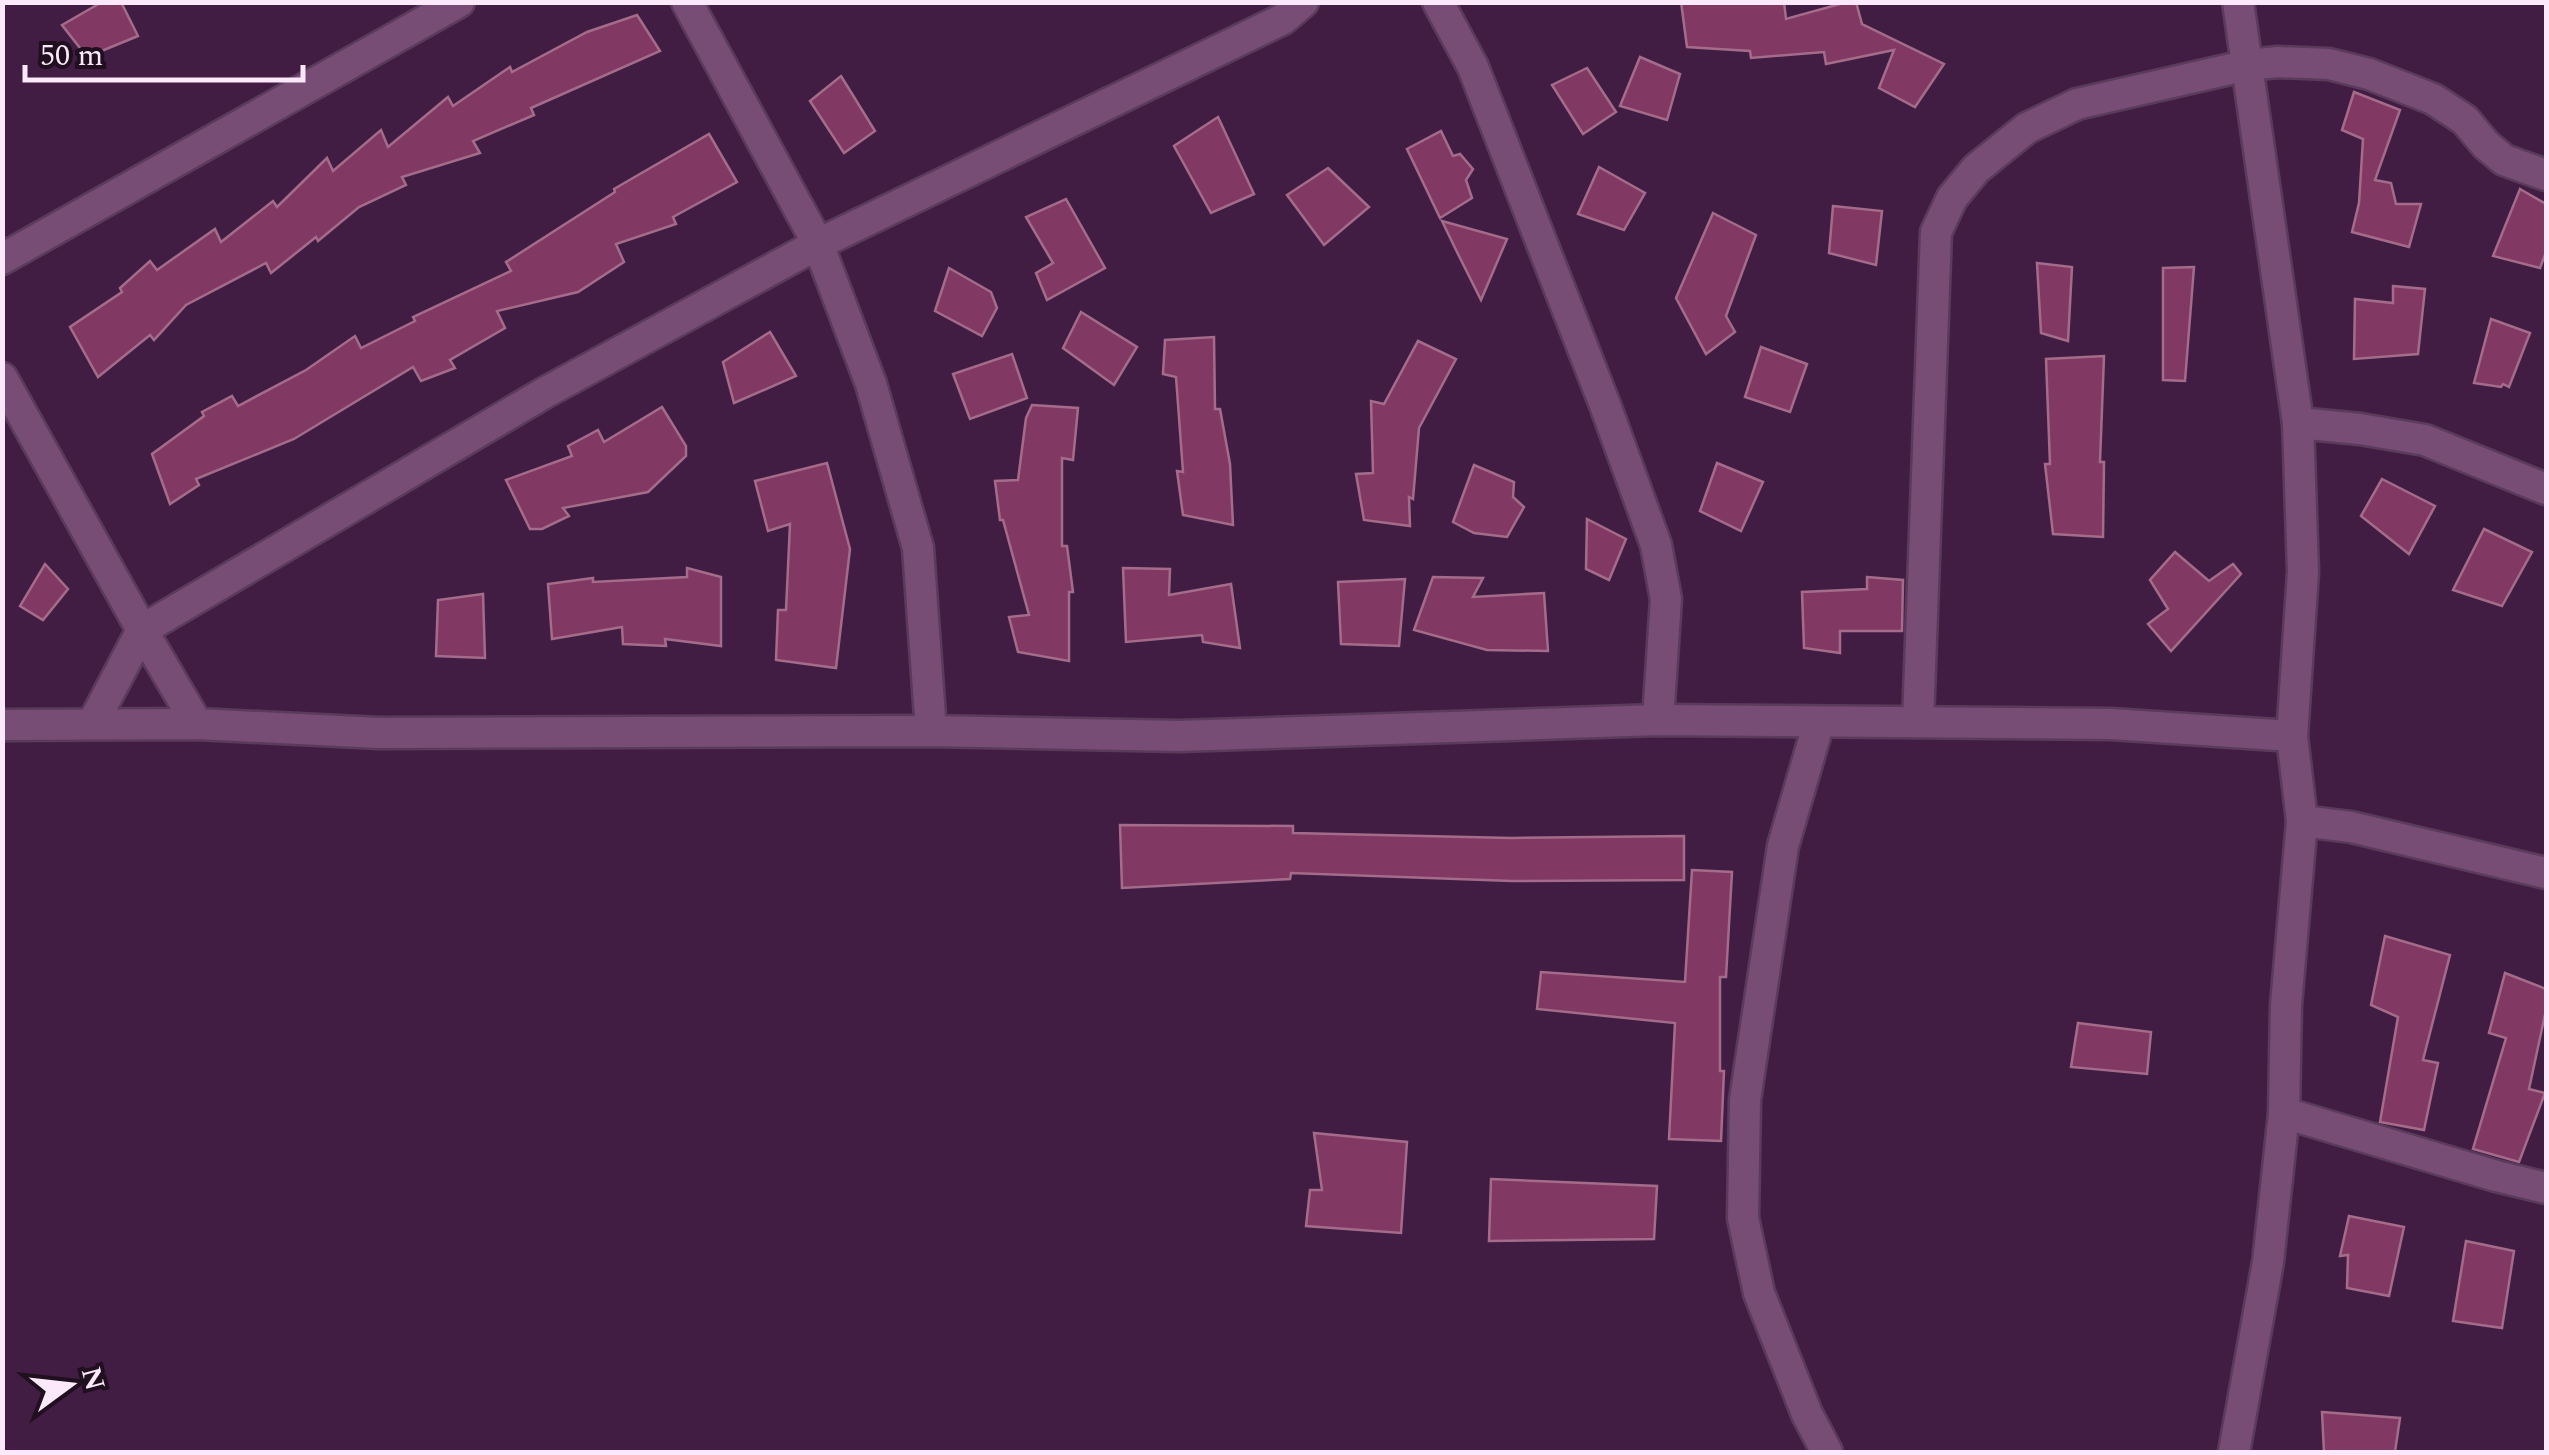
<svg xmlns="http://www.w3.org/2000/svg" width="2549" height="1455" viewBox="0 0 2549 1455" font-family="Spectral,serif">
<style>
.building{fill:#813862;stroke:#a46c8a;stroke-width:2.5}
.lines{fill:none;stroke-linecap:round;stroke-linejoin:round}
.minor-casing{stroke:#5a3b5b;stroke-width:35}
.minor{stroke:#774d76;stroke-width:30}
</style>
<rect width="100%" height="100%" fill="#421d43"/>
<g class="building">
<path d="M 102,2 L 121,2 L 138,36 L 87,57 L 62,25 Z"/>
<path d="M 1681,2 L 1784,2 L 1786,19 L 1847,2 L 1856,2 L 1862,24 L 1944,64 L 1915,107 L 1879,88 L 1894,50 L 1826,64 L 1824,52 L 1751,58 L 1750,51 L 1687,47 Z"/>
<path d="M 637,15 L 660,51 L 531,108 L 534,115 L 473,141 L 480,153 L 402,177 L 406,185 L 359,207 L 318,241 L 316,237 L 271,273 L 266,263 L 186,305 L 154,340 L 150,335 L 98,377 L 70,327 L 122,292 L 120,288 L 150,261 L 157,270 L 215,229 L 221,242 L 273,201 L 277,207 L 327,158 L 333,171 L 381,130 L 388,147 L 448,97 L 453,106 L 510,67 L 512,72 L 587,32 Z"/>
<path d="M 1640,57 L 1680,74 L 1667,120 L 1620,106 Z"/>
<path d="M 1587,68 L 1616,112 L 1583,134 L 1552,85 Z"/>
<path d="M 841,76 L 875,131 L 844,153 L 810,101 Z"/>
<path d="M 2354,92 L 2400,110 L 2375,180 L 2391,183 L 2396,204 L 2421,204 L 2409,247 L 2352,232 L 2359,203 L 2363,139 L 2342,130 Z"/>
<path d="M 1218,117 L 1254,194 L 1211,213 L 1174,146 Z"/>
<path d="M 1441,131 L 1453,156 L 1460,154 L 1473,169 L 1466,180 L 1472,198 L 1440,218 L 1407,149 Z"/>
<path d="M 709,134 L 737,182 L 673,217 L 676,224 L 616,244 L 624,262 L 578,292 L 497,311 L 505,328 L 450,360 L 455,368 L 421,381 L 413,367 L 294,439 L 196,479 L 199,485 L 170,504 L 152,454 L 204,416 L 202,412 L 232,396 L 238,406 L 306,370 L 355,336 L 361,348 L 415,321 L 413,317 L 511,271 L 506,262 L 615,192 L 614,189 Z"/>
<path d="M 1599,167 L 1645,193 L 1624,230 L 1578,214 Z"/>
<path d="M 1328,168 L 1369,207 L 1324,245 L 1287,195 Z"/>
<path d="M 2520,189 L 2546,204 L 2546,252 L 2540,268 L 2493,256 Z"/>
<path d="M 1066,199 L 1105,268 L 1047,300 L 1036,273 L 1053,263 L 1026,217 Z"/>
<path d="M 1833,206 L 1882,211 L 1876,265 L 1829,253 Z"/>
<path d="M 1713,213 L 1756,235 L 1726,316 L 1735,332 L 1706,354 L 1676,298 Z"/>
<path d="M 1442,221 L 1507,239 L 1481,300 L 1456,250 Z"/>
<path d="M 2037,263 L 2072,267 L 2068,341 L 2041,333 Z"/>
<path d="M 2194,267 L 2185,381 L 2163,380 L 2163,268 Z"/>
<path d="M 949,268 L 991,292 L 997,308 L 982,336 L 935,311 Z"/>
<path d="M 2393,286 L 2425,289 L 2418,354 L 2354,359 L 2355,299 L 2393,303 Z"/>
<path d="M 1081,312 L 1137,347 L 1114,385 L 1063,348 Z"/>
<path d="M 2491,319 L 2530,333 L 2509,387 L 2503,384 L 2501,387 L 2474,383 Z"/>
<path d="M 770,332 L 796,376 L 734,403 L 723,362 Z"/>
<path d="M 1214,337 L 1215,409 L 1220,409 L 1230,464 L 1233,525 L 1183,515 L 1177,471 L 1183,472 L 1176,377 L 1163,374 L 1165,340 Z"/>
<path d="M 1418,341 L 1456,359 L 1419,428 L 1413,499 L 1409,497 L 1410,526 L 1364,520 L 1356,474 L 1373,473 L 1371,401 L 1384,404 Z"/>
<path d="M 1761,347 L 1807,364 L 1790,412 L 1745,397 Z"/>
<path d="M 1012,354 L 1027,398 L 970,419 L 953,374 Z"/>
<path d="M 2104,356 L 2100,462 L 2104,462 L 2103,537 L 2053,534 L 2045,464 L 2050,464 L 2046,359 Z"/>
<path d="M 1032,405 L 1078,408 L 1073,460 L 1062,458 L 1062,546 L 1067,546 L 1073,592 L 1069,592 L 1069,661 L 1018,652 L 1009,617 L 1029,615 L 1003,520 L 1000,520 L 995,481 L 1018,480 L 1026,418 Z"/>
<path d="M 662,407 L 686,446 L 686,456 L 648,492 L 563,508 L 569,516 L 542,529 L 530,529 L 506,480 L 572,456 L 568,446 L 598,430 L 604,442 Z"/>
<path d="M 827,463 L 850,549 L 836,668 L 776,660 L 778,610 L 786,610 L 790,524 L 768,531 L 755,481 Z"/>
<path d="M 1717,463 L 1763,482 L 1741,531 L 1700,511 Z"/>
<path d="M 1474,465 L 1514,482 L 1513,497 L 1524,507 L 1507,537 L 1474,533 L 1453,522 Z"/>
<path d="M 2382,479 L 2435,506 L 2409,554 L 2361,516 Z"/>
<path d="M 1587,519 L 1626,539 L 1609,580 L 1586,569 Z"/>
<path d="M 2484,529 L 2532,552 L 2502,606 L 2453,590 Z"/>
<path d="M 2175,552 L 2209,581 L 2233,564 L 2241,574 L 2171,651 L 2148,624 L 2168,609 L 2150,580 Z"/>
<path d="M 45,564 L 68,589 L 43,620 L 20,606 Z"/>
<path d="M 687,568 L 721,577 L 721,646 L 665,639 L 666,646 L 623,644 L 622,627 L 552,639 L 548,584 L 593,578 L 593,582 L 687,577 Z"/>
<path d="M 1123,568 L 1170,569 L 1169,595 L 1231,584 L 1240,648 L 1203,642 L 1202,635 L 1126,642 Z"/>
<path d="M 1433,577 L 1483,578 L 1473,597 L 1544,593 L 1548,651 L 1487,650 L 1414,630 Z"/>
<path d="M 1867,577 L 1903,580 L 1902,631 L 1840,631 L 1840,653 L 1804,648 L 1802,592 L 1867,589 Z"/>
<path d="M 1405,579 L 1399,646 L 1341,644 L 1338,582 Z"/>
<path d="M 483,594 L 485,658 L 436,656 L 438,600 Z"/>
<path d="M 1120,825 L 1293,826 L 1293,833 L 1511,838 L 1684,836 L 1684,880 L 1512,881 L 1291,873 L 1290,879 L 1122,888 Z"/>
<path d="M 1692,870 L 1732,872 L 1726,977 L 1720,977 L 1720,1071 L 1724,1071 L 1721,1141 L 1669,1139 L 1675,1023 L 1537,1009 L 1541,972 L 1685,982 Z"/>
<path d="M 2385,936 L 2450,955 L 2423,1060 L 2438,1063 L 2424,1130 L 2380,1122 L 2398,1017 L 2371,1005 Z"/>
<path d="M 2505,973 L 2546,989 L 2546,1010 L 2529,1089 L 2545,1093 L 2519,1162 L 2473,1149 L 2506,1038 L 2489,1033 Z"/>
<path d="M 2078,1023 L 2151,1032 L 2147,1074 L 2071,1067 Z"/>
<path d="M 1314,1133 L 1407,1142 L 1401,1233 L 1306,1226 L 1310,1190 L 1322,1190 Z"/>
<path d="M 1491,1179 L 1657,1186 L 1654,1239 L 1489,1241 Z"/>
<path d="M 2349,1216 L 2404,1227 L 2389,1296 L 2347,1288 L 2348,1255 L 2340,1256 Z"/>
<path d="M 2466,1241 L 2514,1251 L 2502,1328 L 2453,1321 Z"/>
<path d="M 2322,1412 L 2400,1418 L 2395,1452 L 2324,1452 Z"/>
</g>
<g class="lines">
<g class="minor-casing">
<g id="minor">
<path d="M 687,2 L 818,244 L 871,384 L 918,548 L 931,731"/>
<path d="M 1438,2 L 1473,67 L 1605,405 L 1656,545 L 1666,599 L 1658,720"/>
<path d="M 2,259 L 459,2"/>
<path d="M 2,378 L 142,630 L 197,724"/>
<path d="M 2298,423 L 2360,429 L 2425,440 L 2546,489"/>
<path d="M 1819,722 L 1783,846 L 1745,1100 L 1743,1218 L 1759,1293 L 1807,1414 L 1827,1452"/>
<path d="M 1918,722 L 1936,232 L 1952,198 L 1976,169 L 2027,128 L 2077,104 L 2248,65 L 2278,62 L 2329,64 L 2369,74 L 2433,99 L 2465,120 L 2486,145 L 2504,160 L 2546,175"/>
<path d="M 93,723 L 142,630 L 546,392 L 818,244 L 1283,19 L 1303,2"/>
<path d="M 2,725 L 197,724 L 379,733 L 931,731 L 1179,736 L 1658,720 L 2111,724 L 2292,736"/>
<path d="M 2302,821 L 2351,827 L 2546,873"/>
<path d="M 2284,1113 L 2496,1176 L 2546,1188"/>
<path d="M 2234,1452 L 2268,1262 L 2284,1113 L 2286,1005 L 2302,821 L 2292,736 L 2303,572 L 2298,423 L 2238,2"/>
</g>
</g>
<use href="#minor" class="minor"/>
</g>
<rect width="2549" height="1455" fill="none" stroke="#fce8fb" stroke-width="10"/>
<g transform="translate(70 1385) rotate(75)" stroke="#1f0f1f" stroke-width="8" paint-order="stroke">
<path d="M0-8L18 38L0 25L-18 38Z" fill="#fce8fb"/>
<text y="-15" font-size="28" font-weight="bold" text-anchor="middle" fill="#fce8fb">N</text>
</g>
<path d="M25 65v15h278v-15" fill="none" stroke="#fce8fb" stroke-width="5"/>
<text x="40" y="65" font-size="30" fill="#fce8fb" stroke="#1f0f1f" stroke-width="8" paint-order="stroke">50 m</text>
</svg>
